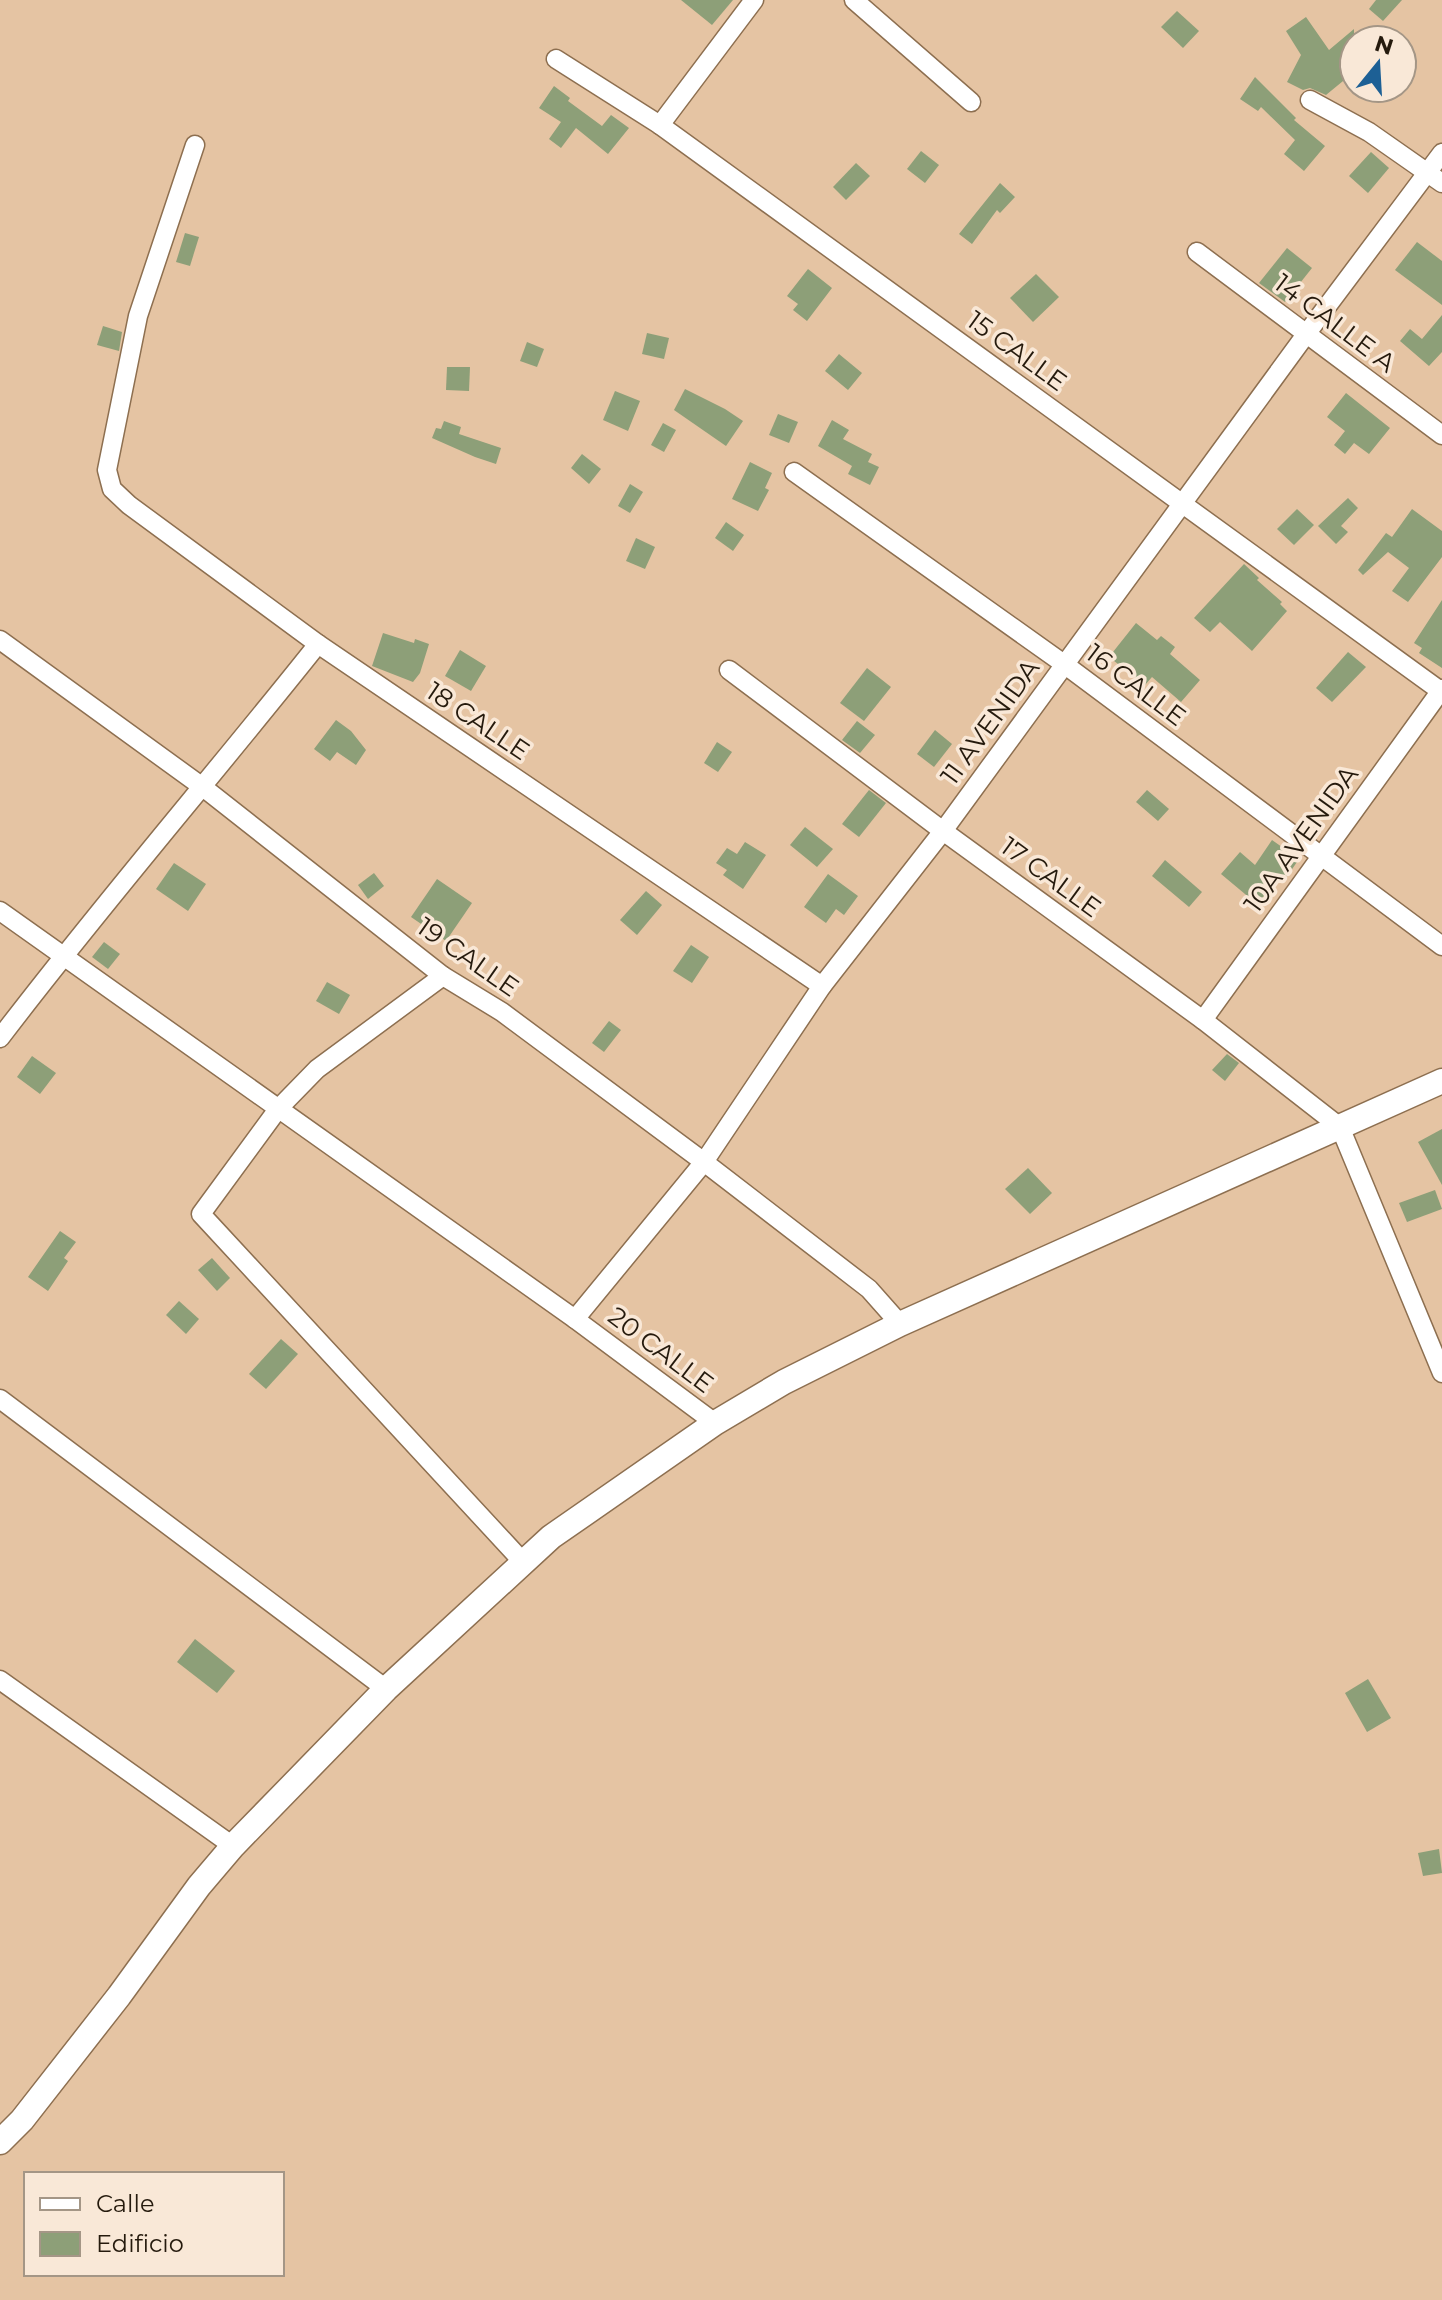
<svg xmlns="http://www.w3.org/2000/svg" width="1442" height="2300" viewBox="0 0 1442 2300" font-family="Montserrat,sans-serif">
<style>
.building{fill:#8d9f78}
.lines{fill:none;stroke-linecap:round;stroke-linejoin:round}
.minor-casing{stroke:#8d6f50;stroke-width:21}
.major-casing{stroke:#8d6f50;stroke-width:27}
.minor{stroke:#fff;stroke-width:18}
.major{stroke:#fff;stroke-width:24}
.labels{text-anchor:middle;stroke-width:7;stroke-linejoin:round;paint-order:stroke}
.street-label{font-size:26px;fill:#251a0d;stroke:#f9e8d7}
</style>
<rect width="100%" height="100%" fill="#e5c4a3"/>
<g class="building">
<path d="M 681,0 L 733,0 L 712,25 Z"/>
<path d="M 1376,0 L 1402,0 L 1383,21 L 1369,9 Z"/>
<path d="M 1177,11 L 1199,31 L 1183,48 L 1161,27 Z"/>
<path d="M 1306,17 L 1329,50 L 1354,29 L 1354,72 L 1326,95 L 1310,88 L 1303,90 L 1287,82 L 1301,55 L 1286,31 Z"/>
<path d="M 1255,77 L 1296,118 L 1294,120 L 1325,146 L 1304,171 L 1284,154 L 1295,140 L 1261,107 L 1258,111 L 1240,99 Z"/>
<path d="M 554,86 L 570,98 L 568,101 L 602,126 L 611,115 L 629,128 L 608,154 L 576,128 L 561,148 L 549,139 L 561,122 L 539,108 Z"/>
<path d="M 921,151 L 939,165 L 925,183 L 907,169 Z"/>
<path d="M 1371,152 L 1389,168 L 1368,193 L 1349,176 Z"/>
<path d="M 856,163 L 870,176 L 846,200 L 833,187 Z"/>
<path d="M 1000,183 L 1015,197 L 1000,213 L 997,210 L 972,244 L 959,234 Z"/>
<path d="M 185,233 L 199,237 L 190,266 L 176,262 Z"/>
<path d="M 1417,242 L 1442,261 L 1442,305 L 1395,270 Z"/>
<path d="M 1287,248 L 1312,268 L 1285,302 L 1259,283 Z"/>
<path d="M 808,269 L 832,288 L 807,321 L 793,310 L 798,304 L 787,296 Z"/>
<path d="M 1036,274 L 1059,297 L 1033,322 L 1010,298 Z"/>
<path d="M 1442,315 L 1442,352 L 1429,366 L 1400,341 L 1410,329 L 1422,339 Z"/>
<path d="M 103,326 L 122,332 L 119,351 L 97,345 Z"/>
<path d="M 647,333 L 669,338 L 664,359 L 642,354 Z"/>
<path d="M 527,342 L 544,349 L 537,367 L 520,361 Z"/>
<path d="M 839,354 L 862,373 L 848,390 L 825,371 Z"/>
<path d="M 447,367 L 470,367 L 469,391 L 446,390 Z"/>
<path d="M 685,389 L 725,409 L 743,421 L 726,446 L 674,410 Z"/>
<path d="M 615,391 L 640,401 L 628,431 L 603,420 Z"/>
<path d="M 1346,393 L 1390,428 L 1369,454 L 1354,443 L 1345,454 L 1334,445 L 1345,431 L 1327,417 Z"/>
<path d="M 778,414 L 798,422 L 789,443 L 769,435 Z"/>
<path d="M 832,420 L 849,430 L 843,439 L 872,454 L 868,462 L 879,467 L 870,485 L 848,474 L 852,466 L 818,446 Z"/>
<path d="M 444,421 L 461,427 L 459,434 L 501,448 L 496,464 L 475,457 L 432,438 L 436,428 L 441,429 Z"/>
<path d="M 663,423 L 676,430 L 664,452 L 651,445 Z"/>
<path d="M 582,454 L 601,469 L 589,484 L 571,468 Z"/>
<path d="M 750,462 L 772,473 L 765,488 L 769,490 L 758,511 L 732,499 Z"/>
<path d="M 630,484 L 643,492 L 630,513 L 618,506 Z"/>
<path d="M 1348,498 L 1358,508 L 1341,526 L 1348,532 L 1336,544 L 1318,526 Z"/>
<path d="M 1297,509 L 1314,525 L 1294,545 L 1277,529 Z"/>
<path d="M 1412,509 L 1442,531 L 1442,557 L 1408,602 L 1392,591 L 1409,568 L 1388,552 L 1363,575 L 1358,570 L 1386,533 L 1392,537 Z"/>
<path d="M 726,522 L 744,535 L 733,551 L 715,538 Z"/>
<path d="M 636,538 L 655,547 L 645,569 L 626,561 Z"/>
<path d="M 1244,564 L 1259,578 L 1257,580 L 1282,602 L 1280,604 L 1287,611 L 1252,651 L 1220,622 L 1210,632 L 1194,618 Z"/>
<path d="M 1442,600 L 1442,668 L 1419,653 L 1422,648 L 1414,643 Z"/>
<path d="M 1136,623 L 1157,640 L 1161,636 L 1175,647 L 1170,654 L 1200,680 L 1181,702 L 1152,677 L 1145,685 L 1109,657 Z"/>
<path d="M 383,633 L 414,643 L 415,639 L 429,644 L 420,673 L 413,682 L 372,666 Z"/>
<path d="M 460,650 L 486,666 L 471,691 L 445,676 Z"/>
<path d="M 1348,652 L 1366,667 L 1332,702 L 1316,688 Z"/>
<path d="M 867,668 L 891,687 L 864,721 L 840,703 Z"/>
<path d="M 336,720 L 351,731 L 366,750 L 356,765 L 337,752 L 330,761 L 314,749 Z"/>
<path d="M 857,721 L 875,735 L 860,753 L 842,740 Z"/>
<path d="M 935,730 L 952,744 L 934,767 L 917,754 Z"/>
<path d="M 717,742 L 732,752 L 718,772 L 704,763 Z"/>
<path d="M 869,790 L 886,803 L 859,837 L 842,824 Z"/>
<path d="M 1147,790 L 1169,809 L 1158,821 L 1136,802 Z"/>
<path d="M 805,827 L 833,849 L 817,867 L 790,845 Z"/>
<path d="M 1272,840 L 1299,859 L 1286,878 L 1282,875 L 1257,904 L 1221,874 L 1240,852 L 1255,865 Z"/>
<path d="M 745,842 L 766,855 L 743,889 L 723,875 L 727,870 L 716,863 L 727,848 L 737,854 Z"/>
<path d="M 1165,860 L 1202,892 L 1189,907 L 1152,876 Z"/>
<path d="M 174,863 L 206,884 L 188,911 L 156,889 Z"/>
<path d="M 374,873 L 384,886 L 368,899 L 358,885 Z"/>
<path d="M 828,874 L 858,896 L 844,915 L 836,909 L 826,923 L 804,907 Z"/>
<path d="M 437,879 L 472,903 L 446,941 L 411,917 Z"/>
<path d="M 646,891 L 662,905 L 637,935 L 620,920 Z"/>
<path d="M 104,942 L 120,954 L 108,969 L 92,957 Z"/>
<path d="M 691,945 L 709,957 L 692,983 L 673,971 Z"/>
<path d="M 327,982 L 350,995 L 339,1014 L 316,1001 Z"/>
<path d="M 609,1021 L 621,1030 L 604,1052 L 592,1043 Z"/>
<path d="M 1227,1054 L 1239,1063 L 1225,1081 L 1212,1070 Z"/>
<path d="M 32,1056 L 56,1073 L 40,1094 L 17,1077 Z"/>
<path d="M 1442,1129 L 1442,1185 L 1418,1142 Z"/>
<path d="M 1028,1168 L 1052,1193 L 1030,1214 L 1005,1189 Z"/>
<path d="M 1435,1190 L 1442,1209 L 1407,1222 L 1399,1203 Z"/>
<path d="M 60,1231 L 76,1242 L 64,1258 L 68,1261 L 48,1291 L 28,1277 Z"/>
<path d="M 212,1258 L 230,1278 L 217,1291 L 198,1270 Z"/>
<path d="M 179,1301 L 199,1319 L 186,1334 L 166,1315 Z"/>
<path d="M 281,1339 L 298,1354 L 266,1389 L 249,1374 Z"/>
<path d="M 195,1639 L 235,1671 L 217,1693 L 177,1662 Z"/>
<path d="M 1368,1679 L 1391,1718 L 1367,1732 L 1345,1693 Z"/>
<path d="M 1439,1849 L 1442,1873 L 1423,1876 L 1418,1853 Z"/>
</g>
<g class="lines">
<g class="minor-casing">
<g id="minor">
<path d="M 854,0 L 971,102"/>
<path d="M 556,59 L 660,125 L 1442,692"/>
<path d="M 1310,100 L 1369,132 L 1442,183"/>
<path d="M 660,125 L 754,0"/>
<path d="M 195,145 L 138,316 L 107,470 L 112,489 L 129,505 L 318,644 L 822,986"/>
<path d="M 1197,252 L 1442,435"/>
<path d="M 794,472 L 1064,664 L 1442,946"/>
<path d="M 0,640 L 204,788 L 443,976 L 502,1012 L 704,1162 L 869,1289 L 900,1324"/>
<path d="M 729,670 L 943,831 L 1203,1020 L 1340,1127 L 1442,1373"/>
<path d="M 0,911 L 575,1319 L 715,1423"/>
<path d="M 443,976 L 317,1069 L 278,1109 L 201,1214 L 523,1562"/>
<path d="M 1203,1020 L 1442,689"/>
<path d="M 0,1038 C 102,904 213,776 318,644"/>
<path d="M 575,1319 L 704,1162 L 822,986 L 943,831 L 1307,333 L 1442,153"/>
<path d="M 0,1399 L 386,1689"/>
<path d="M 0,1680 L 233,1846"/>
</g>
</g>
<g class="major-casing">
<path id="major" d="M 0,2142 L 22,2120 L 119,1996 L 199,1886 L 233,1846 L 386,1689 L 551,1537 L 715,1423 L 784,1382 L 900,1324 L 1442,1081"/>
</g>
<use href="#minor" class="minor"/>
<use href="#major" class="major"/>
</g>
<g class="labels">
<g class="street-label">
<text transform="translate(1335 323) rotate(37)" y="9">14 CALLE A</text>
<text transform="translate(1017 351) rotate(36)" y="9">15 CALLE</text>
<text transform="translate(1136 685) rotate(37)" y="9">16 CALLE</text>
<text transform="translate(478 721) rotate(34)" y="9">18 CALLE</text>
<text transform="translate(990 722) rotate(-54)" y="9">11 AVENIDA</text>
<text transform="translate(1301 839) rotate(-54)" y="9">10A AVENIDA</text>
<text transform="translate(1051 877) rotate(36)" y="9">17 CALLE</text>
<text transform="translate(468 957) rotate(35)" y="9">19 CALLE</text>
<text transform="translate(661 1350) rotate(37)" y="9">20 CALLE</text>
</g>
</g>
<rect x="24" y="2172" width="260" height="104" fill="#f9e8d7" stroke="#a49686" stroke-width="2"/>
<rect x="40" y="2198" width="40" height="12" fill="#ffffff" stroke="#a49686" stroke-width="2"/>
<text x="96" y="2212" font-size="24" fill="#251a0d">Calle</text>
<rect x="40" y="2232" width="40" height="24" fill="#8d9f78" stroke="#a49686" stroke-width="2"/>
<text x="96" y="2252" font-size="24" fill="#251a0d">Edificio</text>
<g transform="translate(1378 64) rotate(18)"><circle r="38" fill="#f9e8d7" stroke="#a49686" stroke-width="2"/>
<path d="M0-6L14 30L0 20L-14 30Z" fill="#1d6095"/>
<text y="-12" font-size="22" font-weight="bold" text-anchor="middle" fill="#251a0d">N</text>
</g>
</svg>
